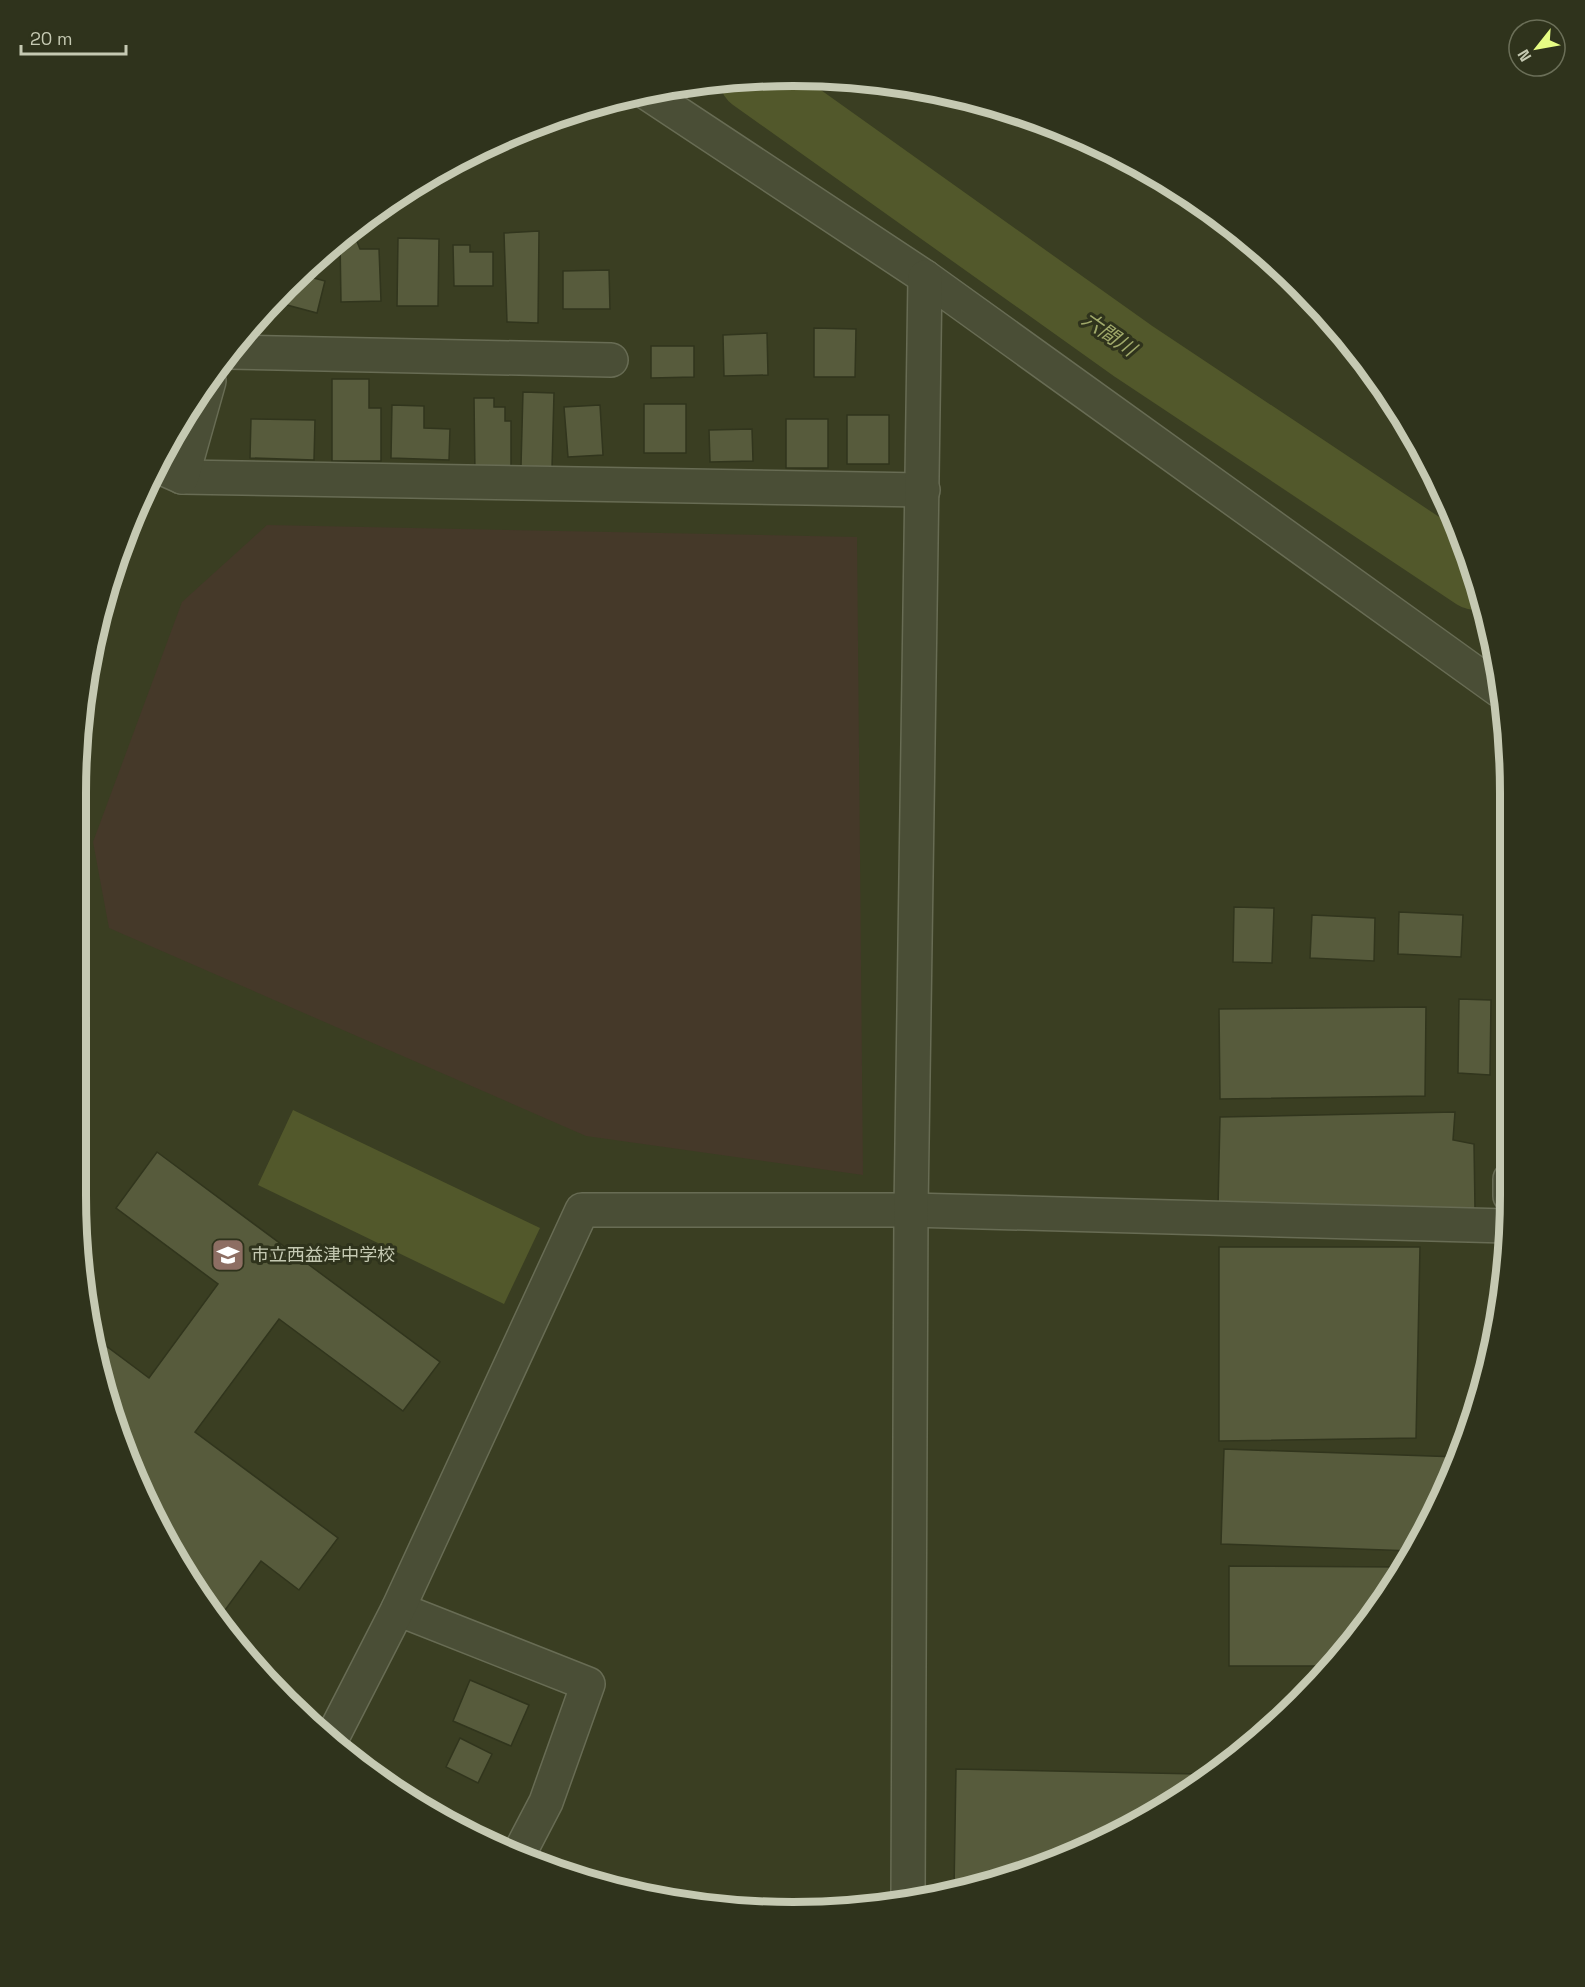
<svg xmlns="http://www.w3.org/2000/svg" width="1585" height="1987" viewBox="0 0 1585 1987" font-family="'Space Grotesk','Noto Sans JP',sans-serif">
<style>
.green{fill:#453929}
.water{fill:#52582b}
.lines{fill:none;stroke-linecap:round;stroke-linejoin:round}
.river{stroke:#52582b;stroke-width:63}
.building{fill:#575b3c;stroke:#31351d;stroke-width:1.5}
.minor-casing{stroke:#686c54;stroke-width:36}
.tertiary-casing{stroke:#686c54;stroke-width:36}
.minor{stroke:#4a4e36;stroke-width:33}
.tertiary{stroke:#4a4e36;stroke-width:33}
.labels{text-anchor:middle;stroke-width:6;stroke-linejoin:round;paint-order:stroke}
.poi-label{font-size:18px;fill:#c5c9b2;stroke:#2f331c;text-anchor:start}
.water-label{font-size:20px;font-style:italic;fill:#a0a96a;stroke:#2f331c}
.rim{fill:none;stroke:#c5c9b2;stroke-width:8}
</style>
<rect width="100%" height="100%" fill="#3a3e22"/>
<path class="green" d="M 267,525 L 857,537 L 863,1175 L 586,1136 L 109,928 L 93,842 L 182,602 Z"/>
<path class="water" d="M 293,1110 L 540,1228 L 504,1304 L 258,1185 Z"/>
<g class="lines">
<path class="river" d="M 751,79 L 1133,351 L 1474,578"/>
</g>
<g class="building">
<path d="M 539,231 L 538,323 L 507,322 L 504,233 Z"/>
<path d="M 398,238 L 439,239 L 438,306 L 397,306 Z"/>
<path d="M 340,239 L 356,239 L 360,249 L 379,249 L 381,301 L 341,302 Z"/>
<path d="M 453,245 L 470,245 L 470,252 L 493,252 L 493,286 L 454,286 Z"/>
<path d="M 609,270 L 610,309 L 563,309 L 563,271 Z"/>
<path d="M 299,274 L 325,281 L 317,313 L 272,301 Z"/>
<path d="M 814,328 L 856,329 L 855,377 L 814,377 Z"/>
<path d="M 767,333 L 768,375 L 724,376 L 723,335 Z"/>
<path d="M 651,346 L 694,346 L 694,377 L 651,378 Z"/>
<path d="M 332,379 L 369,379 L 369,408 L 381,408 L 381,461 L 332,461 Z"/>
<path d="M 523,392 L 554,393 L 552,468 L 521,466 Z"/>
<path d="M 474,398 L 494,398 L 494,407 L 505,407 L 505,421 L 511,421 L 511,475 L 475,475 Z"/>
<rect x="644" y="404" width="42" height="49"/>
<path d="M 392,405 L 424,406 L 424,428 L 450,429 L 449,460 L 391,458 Z"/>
<path d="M 600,405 L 603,455 L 568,457 L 564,407 Z"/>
<rect x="847" y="415" width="42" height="49"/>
<path d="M 251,419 L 315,420 L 314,460 L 250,458 Z"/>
<rect x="786" y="419" width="42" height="49"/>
<path d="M 752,429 L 753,461 L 710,462 L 709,430 Z"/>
<path d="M 1234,907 L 1274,908 L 1272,963 L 1233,962 Z"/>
<path d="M 1399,912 L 1463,915 L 1461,957 L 1398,954 Z"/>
<path d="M 1312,915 L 1375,918 L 1374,961 L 1310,958 Z"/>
<path d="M 1459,999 L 1491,1000 L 1490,1075 L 1458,1073 Z"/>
<path d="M 1426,1007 L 1425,1096 L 1220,1099 L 1219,1009 Z"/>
<path d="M 1455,1112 L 1453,1140 L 1474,1144 L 1475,1209 L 1218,1208 L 1220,1117 Z"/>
<path d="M 157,1152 L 440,1362 L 403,1411 L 279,1319 L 195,1432 L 338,1538 L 299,1590 L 261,1561 L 220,1617 L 197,1587 L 201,1580 L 179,1563 L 171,1553 L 99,1380 L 94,1337 L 149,1378 L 218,1284 L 116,1208 Z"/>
<path d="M 1219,1247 L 1420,1247 L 1416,1438 L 1219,1441 Z"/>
<path d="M 1224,1449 L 1459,1457 L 1412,1551 L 1221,1544 Z"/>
<path d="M 1229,1566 L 1403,1567 L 1389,1593 L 1325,1666 L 1229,1666 Z"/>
<path d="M 470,1680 L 529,1705 L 511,1746 L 453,1721 Z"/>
<path d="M 460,1738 L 492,1754 L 478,1783 L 446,1767 Z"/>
<path d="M 956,1769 L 1199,1774 L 1199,1782 L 1151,1816 L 978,1888 L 954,1891 Z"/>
<path d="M 468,1820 L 500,1836 L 497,1842 L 464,1828 Z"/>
</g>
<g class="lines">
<g class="minor-casing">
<g id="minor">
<path d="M 647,93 L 925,277 L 1499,690"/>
<path d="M 230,352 L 611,360"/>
<path d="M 157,466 L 182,477 L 923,490"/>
<path d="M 182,477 L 209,381"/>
<path d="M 398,1609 L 588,1684 L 546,1802 L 520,1852"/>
<path d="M 332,1738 L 398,1609 L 582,1210 L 911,1210 L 1507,1226"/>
<path d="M 908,1897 L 911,1210 L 925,277"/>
</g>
</g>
<g class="tertiary-casing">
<path id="tertiary" d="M 1510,1196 L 1510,1179"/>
</g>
<use href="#minor" class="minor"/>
<use href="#tertiary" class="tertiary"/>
</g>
<defs>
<g id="school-square" transform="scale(1.725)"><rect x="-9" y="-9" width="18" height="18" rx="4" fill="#8d6e63" stroke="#2f331c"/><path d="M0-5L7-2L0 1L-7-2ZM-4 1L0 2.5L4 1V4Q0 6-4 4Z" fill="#fff"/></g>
</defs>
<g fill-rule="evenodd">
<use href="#school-square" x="228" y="1255"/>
</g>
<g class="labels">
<g class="poi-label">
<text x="251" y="1261">市立西益津中学校</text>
</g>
<g class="water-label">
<text transform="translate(1109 334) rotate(35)" y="7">六間川</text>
</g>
</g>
<path d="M0 0H1585V1987H0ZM793 86H793A707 707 0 0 1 1500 793V1195A707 707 0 0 1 793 1902H793A707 707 0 0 1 86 1195V793A707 707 0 0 1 793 86Z" fill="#2f331c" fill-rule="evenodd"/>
<path class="rim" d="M793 86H793A707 707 0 0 1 1500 793V1195A707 707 0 0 1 793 1902H793A707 707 0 0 1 86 1195V793A707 707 0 0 1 793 86Z"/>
<g transform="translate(1537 48) rotate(239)"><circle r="28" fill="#2f331c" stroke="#6b6f58" stroke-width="1.5"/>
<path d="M0-4.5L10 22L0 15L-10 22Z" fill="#e6fc84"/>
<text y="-9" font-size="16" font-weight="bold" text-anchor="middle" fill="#c5c9b2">N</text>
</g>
<path d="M21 45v9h105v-9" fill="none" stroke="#c5c9b2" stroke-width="3"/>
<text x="30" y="45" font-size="18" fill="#c5c9b2" stroke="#2f331c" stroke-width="4.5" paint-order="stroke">20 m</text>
</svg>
